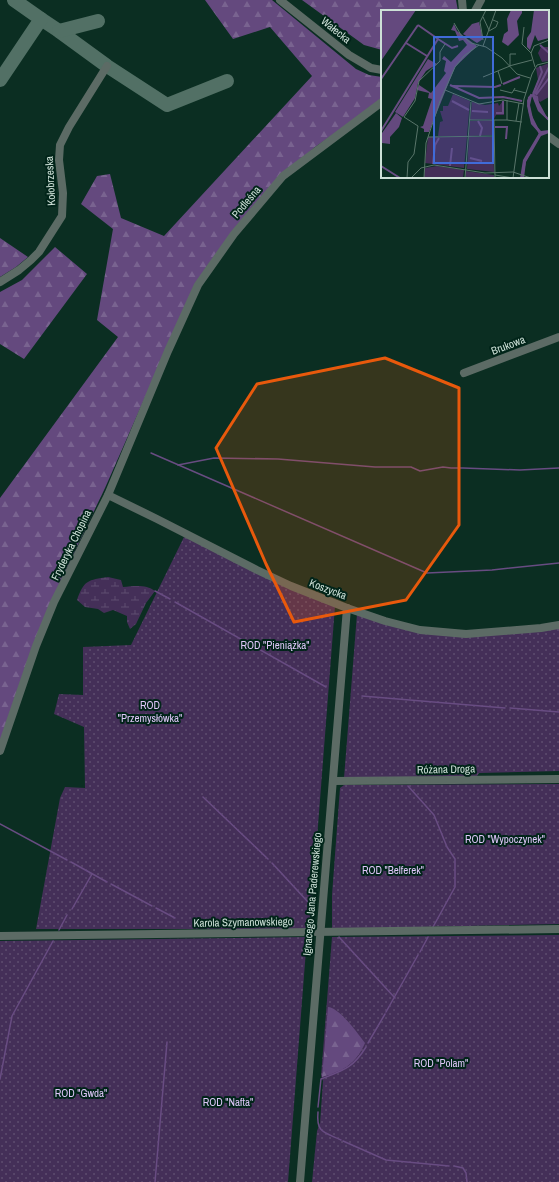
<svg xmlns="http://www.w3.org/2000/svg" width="559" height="1182" viewBox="0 0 559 1182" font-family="'Archivo Narrow',sans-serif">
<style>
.grass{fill:url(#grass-dots)}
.forest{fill:url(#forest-firs)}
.wetland{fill:url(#wetland-marsh)}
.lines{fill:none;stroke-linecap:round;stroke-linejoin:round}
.stream{stroke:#684c82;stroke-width:1.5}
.taxiway{stroke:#527065;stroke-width:14}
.minor{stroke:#5c6b65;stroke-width:8}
.marked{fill:#e8590c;fill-opacity:0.2;stroke:#e8590c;stroke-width:3;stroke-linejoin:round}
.labels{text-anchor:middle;stroke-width:4;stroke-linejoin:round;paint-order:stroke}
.street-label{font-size:11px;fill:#cde0d7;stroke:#012419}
.park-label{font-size:11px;fill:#dfc7f9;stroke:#012419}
.inset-river{fill:none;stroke:#684c82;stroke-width:2}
.inset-road{fill:none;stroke:#59756a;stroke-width:1}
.view{fill:#406bd8;fill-opacity:0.15;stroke:#406bd8;stroke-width:2}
.inset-edge{fill:none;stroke:#cde0d7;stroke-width:2}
</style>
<defs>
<pattern id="grass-dots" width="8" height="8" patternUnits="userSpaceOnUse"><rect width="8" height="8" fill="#442f58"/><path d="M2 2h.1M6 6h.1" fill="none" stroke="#5e4d6f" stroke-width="1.8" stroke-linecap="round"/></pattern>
<pattern id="forest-firs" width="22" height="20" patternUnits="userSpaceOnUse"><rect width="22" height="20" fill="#64497e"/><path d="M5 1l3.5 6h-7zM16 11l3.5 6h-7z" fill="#796390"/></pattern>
<pattern id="wetland-marsh" width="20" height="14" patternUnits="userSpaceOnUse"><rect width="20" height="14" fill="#442f58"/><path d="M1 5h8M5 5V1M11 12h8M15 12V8" fill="none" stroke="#5e4d6f"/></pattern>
</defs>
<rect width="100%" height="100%" fill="#0b2e22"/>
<g class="grass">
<path d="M 184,537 L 335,606 L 310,929 L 36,929 L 60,798 L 65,787 L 85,788 L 84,727 L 54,714 L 59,694 L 83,695 L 83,647 L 131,645 Z"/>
<path d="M 357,614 L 417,632 L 559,629 L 559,771 L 479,773 L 477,776 L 344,778 Z"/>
<path d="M 559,784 L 559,924 L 332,929 L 332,895 L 340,788 L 344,785 Z"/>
<path d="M 559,935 L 559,1182 L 312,1182 L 317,1131 L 320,1123 L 323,1081 L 321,1076 L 332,937 Z"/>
<path d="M 307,937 L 288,1182 L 0,1182 L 0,941 Z"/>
</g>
<g class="forest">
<path d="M 205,0 L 272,0 L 356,69 L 369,75 L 382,77 L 382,101 L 315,147 L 276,181 L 196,282 L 105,488 L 54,595 L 0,741 L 0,498 L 118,337 L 97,320 L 113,229 L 81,204 L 97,176 L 110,174 L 121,218 L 164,236 L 312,76 L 270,27 L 233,39 Z"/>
<path d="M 302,0 L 456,0 L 458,11 L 382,11 L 382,50 L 364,45 Z"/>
<path d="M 0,238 L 28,257 L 16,267 L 0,277 Z"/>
<path d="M 55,247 L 87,274 L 24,359 L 0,344 L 0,292 L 22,280 Z"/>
<path d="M 328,1007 C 340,1008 358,1034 365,1043 C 356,1064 343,1071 322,1077 Z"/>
</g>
<path class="wetland" d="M 108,577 L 121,580 L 123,587 C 134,586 146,584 155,591 L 146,603 L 136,624 L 130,629 L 127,622 L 127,616 L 113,610 L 104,613 L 98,609 L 85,607 L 77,600 C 84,580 88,580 108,577 Z"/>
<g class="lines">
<g class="stream">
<path d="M 151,453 L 427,573 L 492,570 L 559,563"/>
<path d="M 178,465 L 214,458 L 278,459 L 375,467 L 411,467 L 420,471 L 443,467 L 451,468 L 463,468 L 520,470 L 559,468"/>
<path d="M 155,591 L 170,599"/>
<path d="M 175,602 L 326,687"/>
<path d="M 362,696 L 505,708"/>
<path d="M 510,708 L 559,712"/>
<path d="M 408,786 L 434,815 L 447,847 L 455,859 L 455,887 L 433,927"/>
<path d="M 203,797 L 268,859"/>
<path d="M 0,824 L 67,860"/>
<path d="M 71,862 L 107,882"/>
<path d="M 272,863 L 308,902"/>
<path d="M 111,884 L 152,906"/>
<path d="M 156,908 L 175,918"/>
<path d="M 72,909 L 92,874"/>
<path d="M 59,930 L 67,915"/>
<path d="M 339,937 L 395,998"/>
<path d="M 420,952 L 428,937"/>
<path d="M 386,1012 L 418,955"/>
<path d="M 368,1043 L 385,1014"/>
<path d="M 0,1079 L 12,1016 L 53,941"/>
<path d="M 318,1107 L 321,1079 C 344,1070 353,1068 366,1047"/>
<path d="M 318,1112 C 316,1133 324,1132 341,1140"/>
<path d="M 343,1141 L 386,1160 L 449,1166"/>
<path d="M 454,1166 L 463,1168 L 466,1173 L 467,1182"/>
<path d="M 155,1182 L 167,1042"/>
</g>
<g class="taxiway">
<path d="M 41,19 L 59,31 L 107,66 L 167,105 L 227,81"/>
<path d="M 59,31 L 98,21"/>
<path d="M 0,80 L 41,19 L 14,0"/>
</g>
<g class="minor">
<path d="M 280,0 L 349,55 L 371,68 L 382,70"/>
<path d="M 462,0 L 463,11"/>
<path d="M 475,11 L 481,0"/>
<path d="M 548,136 L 559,144"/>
<path d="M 0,282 L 19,270 L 31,260 L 39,252 L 62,216 L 63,193 L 59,160 L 60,145 L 69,127 L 107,66"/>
<path d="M 464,373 L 559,337"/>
<path d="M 108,495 L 157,519 L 257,570 L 291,586 L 347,608 L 385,621 L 420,630 L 466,634 L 541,628 L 559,625"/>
<path d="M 0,751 L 36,646 L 54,602 L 108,495 L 168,351 L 198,285 L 234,234 L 283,176 L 382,102"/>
<path d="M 333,781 L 559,779"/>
<path d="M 0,936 L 559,929"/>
<path d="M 300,1182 L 347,608"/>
</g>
</g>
<path class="marked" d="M 385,358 L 459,388 L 459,525 L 406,600 L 294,622 L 266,564 L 216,448 L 257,384 Z"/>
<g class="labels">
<g class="street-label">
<text transform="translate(336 30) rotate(39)" y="4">Wałecka</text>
<text transform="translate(50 181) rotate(-93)" y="4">Kołobrzeska</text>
<text transform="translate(246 202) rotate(-50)" y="4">Podleśna</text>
<text transform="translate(508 345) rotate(-21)" y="4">Brukowa</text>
<text transform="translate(71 545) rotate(-64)" y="4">Fryderyka Chopina</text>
<text transform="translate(328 589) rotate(21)" y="4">Koszycka</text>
<text transform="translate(446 769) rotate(-1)" y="4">Różana Droga</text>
<text transform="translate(312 894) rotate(-85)" y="4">Ignacego Jana Paderewskiego</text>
<text transform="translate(243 922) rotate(-1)" y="4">Karola Szymanowskiego</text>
</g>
<g class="park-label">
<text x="275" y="649">ROD "Pieniążka"</text>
<text x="150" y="709">ROD<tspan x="150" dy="13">"Przemysłówka"</tspan></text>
<text x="505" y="843">ROD "Wypoczynek"</text>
<text x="393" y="874">ROD "Belferek"</text>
<text x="441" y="1067">ROD "Polam"</text>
<text x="81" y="1097">ROD "Gwda"</text>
<text x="228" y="1106">ROD "Nafta"</text>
</g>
</g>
<g transform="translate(381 10)">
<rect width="168" height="168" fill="#0b2e22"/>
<path d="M 72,84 L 89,91 L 86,126 L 57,126 L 59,112 L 62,111 L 59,101 L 62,101 L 62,96 L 67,96 ZM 122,91 L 123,105 L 115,105 L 113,109 L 89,110 L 91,92 L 104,95 L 117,93 L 118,96 ZM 113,110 L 113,125 L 88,126 L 89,111 ZM 47,127 L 86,127 L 83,158 L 44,153 ZM 88,127 L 112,127 L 113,162 L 86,159 ZM 56,156 L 83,160 L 82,168 L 43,168 L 44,158 ZM 85,161 L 113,165 L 113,168 L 85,168 Z" fill="#442f58"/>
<path d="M 0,0 L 35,0 L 0,51 ZM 98,12 L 102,29 L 96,33 L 82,24 L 91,14 ZM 73,14 L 76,21 L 96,36 L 74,57 L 48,122 L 43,122 L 43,119 L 39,117 L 42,116 L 51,89 L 47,88 L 48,83 L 36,80 L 38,75 L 50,83 L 65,63 L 63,61 L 65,51 L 61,49 L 63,46 L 70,52 L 86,35 L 82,30 L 78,31 L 74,21 L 70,20 ZM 47,49 L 56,54 L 45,61 L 37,73 L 34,88 L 22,107 L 14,102 ZM 15,103 L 21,108 L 18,117 L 9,127 L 9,134 L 1,133 L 1,123 Z" fill="#64497e"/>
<path d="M 160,37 L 168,37 L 168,51 L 161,52 L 157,43 ZM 168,53 L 168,87 L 159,92 L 152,83 L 157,70 L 155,58 Z" fill="#442f58"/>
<path d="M 130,0 L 141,0 L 141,3 L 136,11 L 138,25 L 127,36 L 121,32 L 123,24 L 127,21 L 126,9 ZM 153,0 L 168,0 L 168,28 L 157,31 L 154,25 L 149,40 L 146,37 L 146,28 L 150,22 ZM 153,83 L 168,111 L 157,101 L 151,86 L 149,95 L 153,113 L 160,121 L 168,120 L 168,123 L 160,126 L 145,152 L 143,168 L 139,168 L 142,150 L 158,123 L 150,114 L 146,96 L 147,87 Z" fill="#684c82"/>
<path class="inset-river" d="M 57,29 L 71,38 L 77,36M 25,33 L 46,46M 159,35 L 168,43M 0,69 L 37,15M 122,74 L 139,67M 69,75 L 98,88 L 122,87 L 141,91M 72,76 L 114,77 L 120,75M 152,84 L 161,62 L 159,56M 154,84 L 168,57M 155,85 L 168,68M 71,91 L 88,100M 91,101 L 107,102M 115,103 L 122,103 L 122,91M 97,111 L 101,118 L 99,126M 114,117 L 126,117 L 125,129M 0,121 L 57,29 L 37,15M 89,148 L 101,151M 52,154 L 54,135 L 58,128M 0,156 L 19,168M 69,156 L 71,138M 141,168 L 144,151 L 159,124 L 149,104 L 147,91 L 150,85 L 156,87 L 158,100 L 168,110"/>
<path class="inset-road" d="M 102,7 L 108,20M 73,13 L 80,25 L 90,33 L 105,37 L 121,48 L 136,64 L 149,68M 143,17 L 141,34 L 150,43M 108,21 L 115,17 L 117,12 L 112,10M 102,30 L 99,12 L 105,0M 102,36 L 115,0M 129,55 L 129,44 L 135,44M 128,56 L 151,50M 154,57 L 150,43 L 153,36 L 168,30M 117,61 L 121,74M 102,67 L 129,56M 64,80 L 98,94 L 122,90 L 143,94M 119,80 L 131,83 L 134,78M 133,80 L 145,83M 88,110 L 126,110 L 141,112M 113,110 L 114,168M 126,110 L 126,90M 135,111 L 138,93M 47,127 L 113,126M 114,165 L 132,168M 26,168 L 27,152 L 33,144 L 37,116 L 23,107 L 34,91 L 38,71 L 59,51 L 59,42 L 64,34M 30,168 L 40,158 L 53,155 L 104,163 L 132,162 L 150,168M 43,168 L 45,133 L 59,91 L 74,57 L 83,46 L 98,35M 84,168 L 90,92M 132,168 L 143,89 L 151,64 L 156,55 L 168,52"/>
<path class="view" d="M 53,27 L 112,27 L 112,153 L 53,153 Z"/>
<rect width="168" height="168" class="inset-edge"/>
</g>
</svg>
